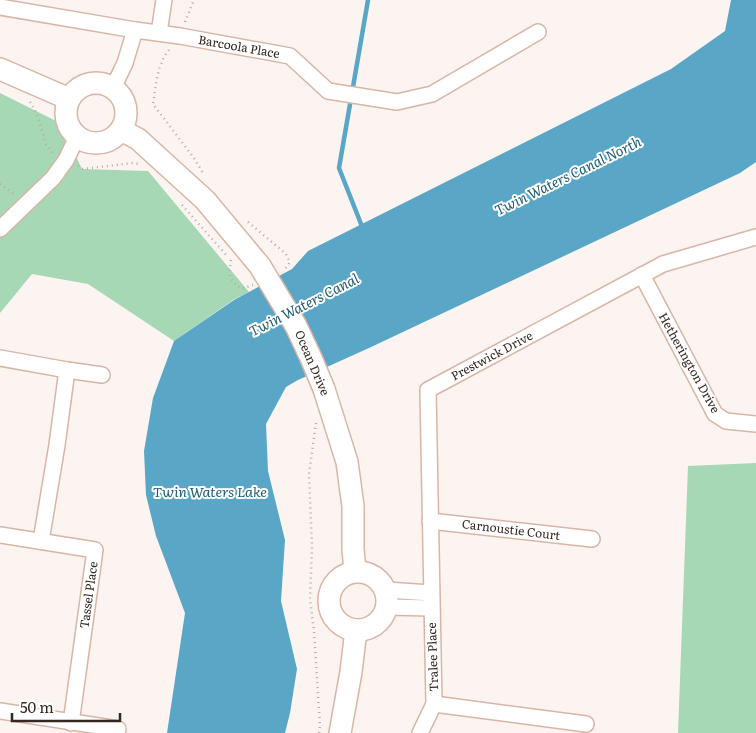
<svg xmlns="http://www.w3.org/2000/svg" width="756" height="733" viewBox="0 0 756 733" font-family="Literata,serif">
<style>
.green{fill:#a6d8b5}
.water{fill:#59a6c7}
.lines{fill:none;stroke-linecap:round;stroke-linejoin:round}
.stream{stroke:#59a6c7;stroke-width:4.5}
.street-casing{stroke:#d8b5a4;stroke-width:18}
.secondary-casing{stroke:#d8b5a4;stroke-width:24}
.path{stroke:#b6aba7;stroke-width:2.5;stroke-dasharray:1 4;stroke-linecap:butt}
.street{stroke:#fff;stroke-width:15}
.secondary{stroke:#fff;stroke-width:21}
.secondary-bridge-casing{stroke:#d8b5a4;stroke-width:24;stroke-linecap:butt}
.secondary-bridge{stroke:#fff;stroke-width:21}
.labels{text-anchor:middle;stroke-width:4;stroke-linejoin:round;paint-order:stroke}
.street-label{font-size:12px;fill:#352721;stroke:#fff}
.water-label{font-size:14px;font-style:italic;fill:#215d75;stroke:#fff}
</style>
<rect width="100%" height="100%" fill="#fcf4f0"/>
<g class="green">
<path d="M 0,93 L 60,123 L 82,169 L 148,171 L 249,292 L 233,300 L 174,341 L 88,284 L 32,274 L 0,313 Z"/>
<path d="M 756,463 L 756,733 L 678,733 L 688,466 Z"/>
</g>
<path class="water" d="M 731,0 L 756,0 L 756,162 L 740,173 L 369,348 L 298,380 L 286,387 L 266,424 L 268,471 L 285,540 L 281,601 L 297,669 L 290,713 L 285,733 L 167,733 L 185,613 L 156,536 L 146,495 L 144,451 L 153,398 L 174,341 L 234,300 L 292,269 L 308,251 L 671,69 L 725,31 Z"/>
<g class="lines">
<path class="stream" d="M 363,229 L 339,168 L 368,0"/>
<g class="street-casing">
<g id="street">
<path d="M 0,7 L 135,30 L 180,36 L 290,56 L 328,91 L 397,102 L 432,94 L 538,32"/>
<path d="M 159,33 L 164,0"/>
<path d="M 113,88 L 125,63 L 135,30"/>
<path d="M 0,229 L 53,178 L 66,160 L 77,137"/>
<path d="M 642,275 L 715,414 L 726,421 L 756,424"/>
<path d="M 0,358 L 67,370 L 102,375"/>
<path d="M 430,521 L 592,539"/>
<path d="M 0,535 L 95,550 L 71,723"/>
<path d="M 41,541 L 57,445 L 67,370"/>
<path d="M 386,590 L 431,593"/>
<path d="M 387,607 L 431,608"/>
<path d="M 434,704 L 586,724"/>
<path d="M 0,711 L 118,729"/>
<path d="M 420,733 L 434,704 L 428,390 L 663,264 L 756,237"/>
</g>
</g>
<g class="secondary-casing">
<g id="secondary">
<path d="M 0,69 L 69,99"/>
<circle cx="96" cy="113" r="30"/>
<path d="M 121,130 L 138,139 L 205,200 L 260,266"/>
<path d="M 324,389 L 347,462 L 353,506 L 353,549 L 355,571"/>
<circle cx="358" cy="601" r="29"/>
<path d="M 340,733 L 351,672 L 356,630"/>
</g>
</g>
<g class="path">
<path d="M 185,22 L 194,0"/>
<path d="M 169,50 C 157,64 156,86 153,104 L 194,158 L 203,173"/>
<path d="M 30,102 L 37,114 L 46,144 L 53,153"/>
<path d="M 78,166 L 82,169 L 133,163 L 139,164"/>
<path d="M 0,184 L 15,195"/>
<path d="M 182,205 L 228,257"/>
<path d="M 248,222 L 286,254 L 290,262 L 285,269 L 283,271"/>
<path d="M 231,260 C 229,276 228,278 241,289 L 253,285"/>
<path d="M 316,423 L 309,474 L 312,546 L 310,599 L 314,631 L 320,726 L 319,733"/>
</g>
<use href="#street" class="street"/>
<use href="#secondary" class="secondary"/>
<g class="secondary-bridge-casing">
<path id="secondary-bridge" d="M 260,266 L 296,326 L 311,358 L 324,389"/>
</g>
<use href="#secondary-bridge" class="secondary-bridge"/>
</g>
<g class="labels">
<g class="street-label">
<text transform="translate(239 47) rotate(10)" y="4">Barcoola Place</text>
<text transform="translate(492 356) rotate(-28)" y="4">Prestwick Drive</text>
<text transform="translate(312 363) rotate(67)" y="4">Ocean Drive</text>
<text transform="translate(689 363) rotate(61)" y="4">Hetherington Drive</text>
<text transform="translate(511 530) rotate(7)" y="4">Carnoustie Court</text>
<text transform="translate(89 595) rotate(-82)" y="4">Tassel Place</text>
<text transform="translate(433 657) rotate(-92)" y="4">Tralee Place</text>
</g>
<g class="water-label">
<text transform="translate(568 176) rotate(-26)" y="5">Twin Waters Canal North</text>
<text transform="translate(304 305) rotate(-27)" y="5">Twin Waters Canal</text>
<text x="210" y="497">Twin Waters Lake</text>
</g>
</g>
<path d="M12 713v8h108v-8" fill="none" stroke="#352721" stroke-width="2.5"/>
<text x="20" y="713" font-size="15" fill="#352721" stroke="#ffffff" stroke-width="4" paint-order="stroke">50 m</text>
</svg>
